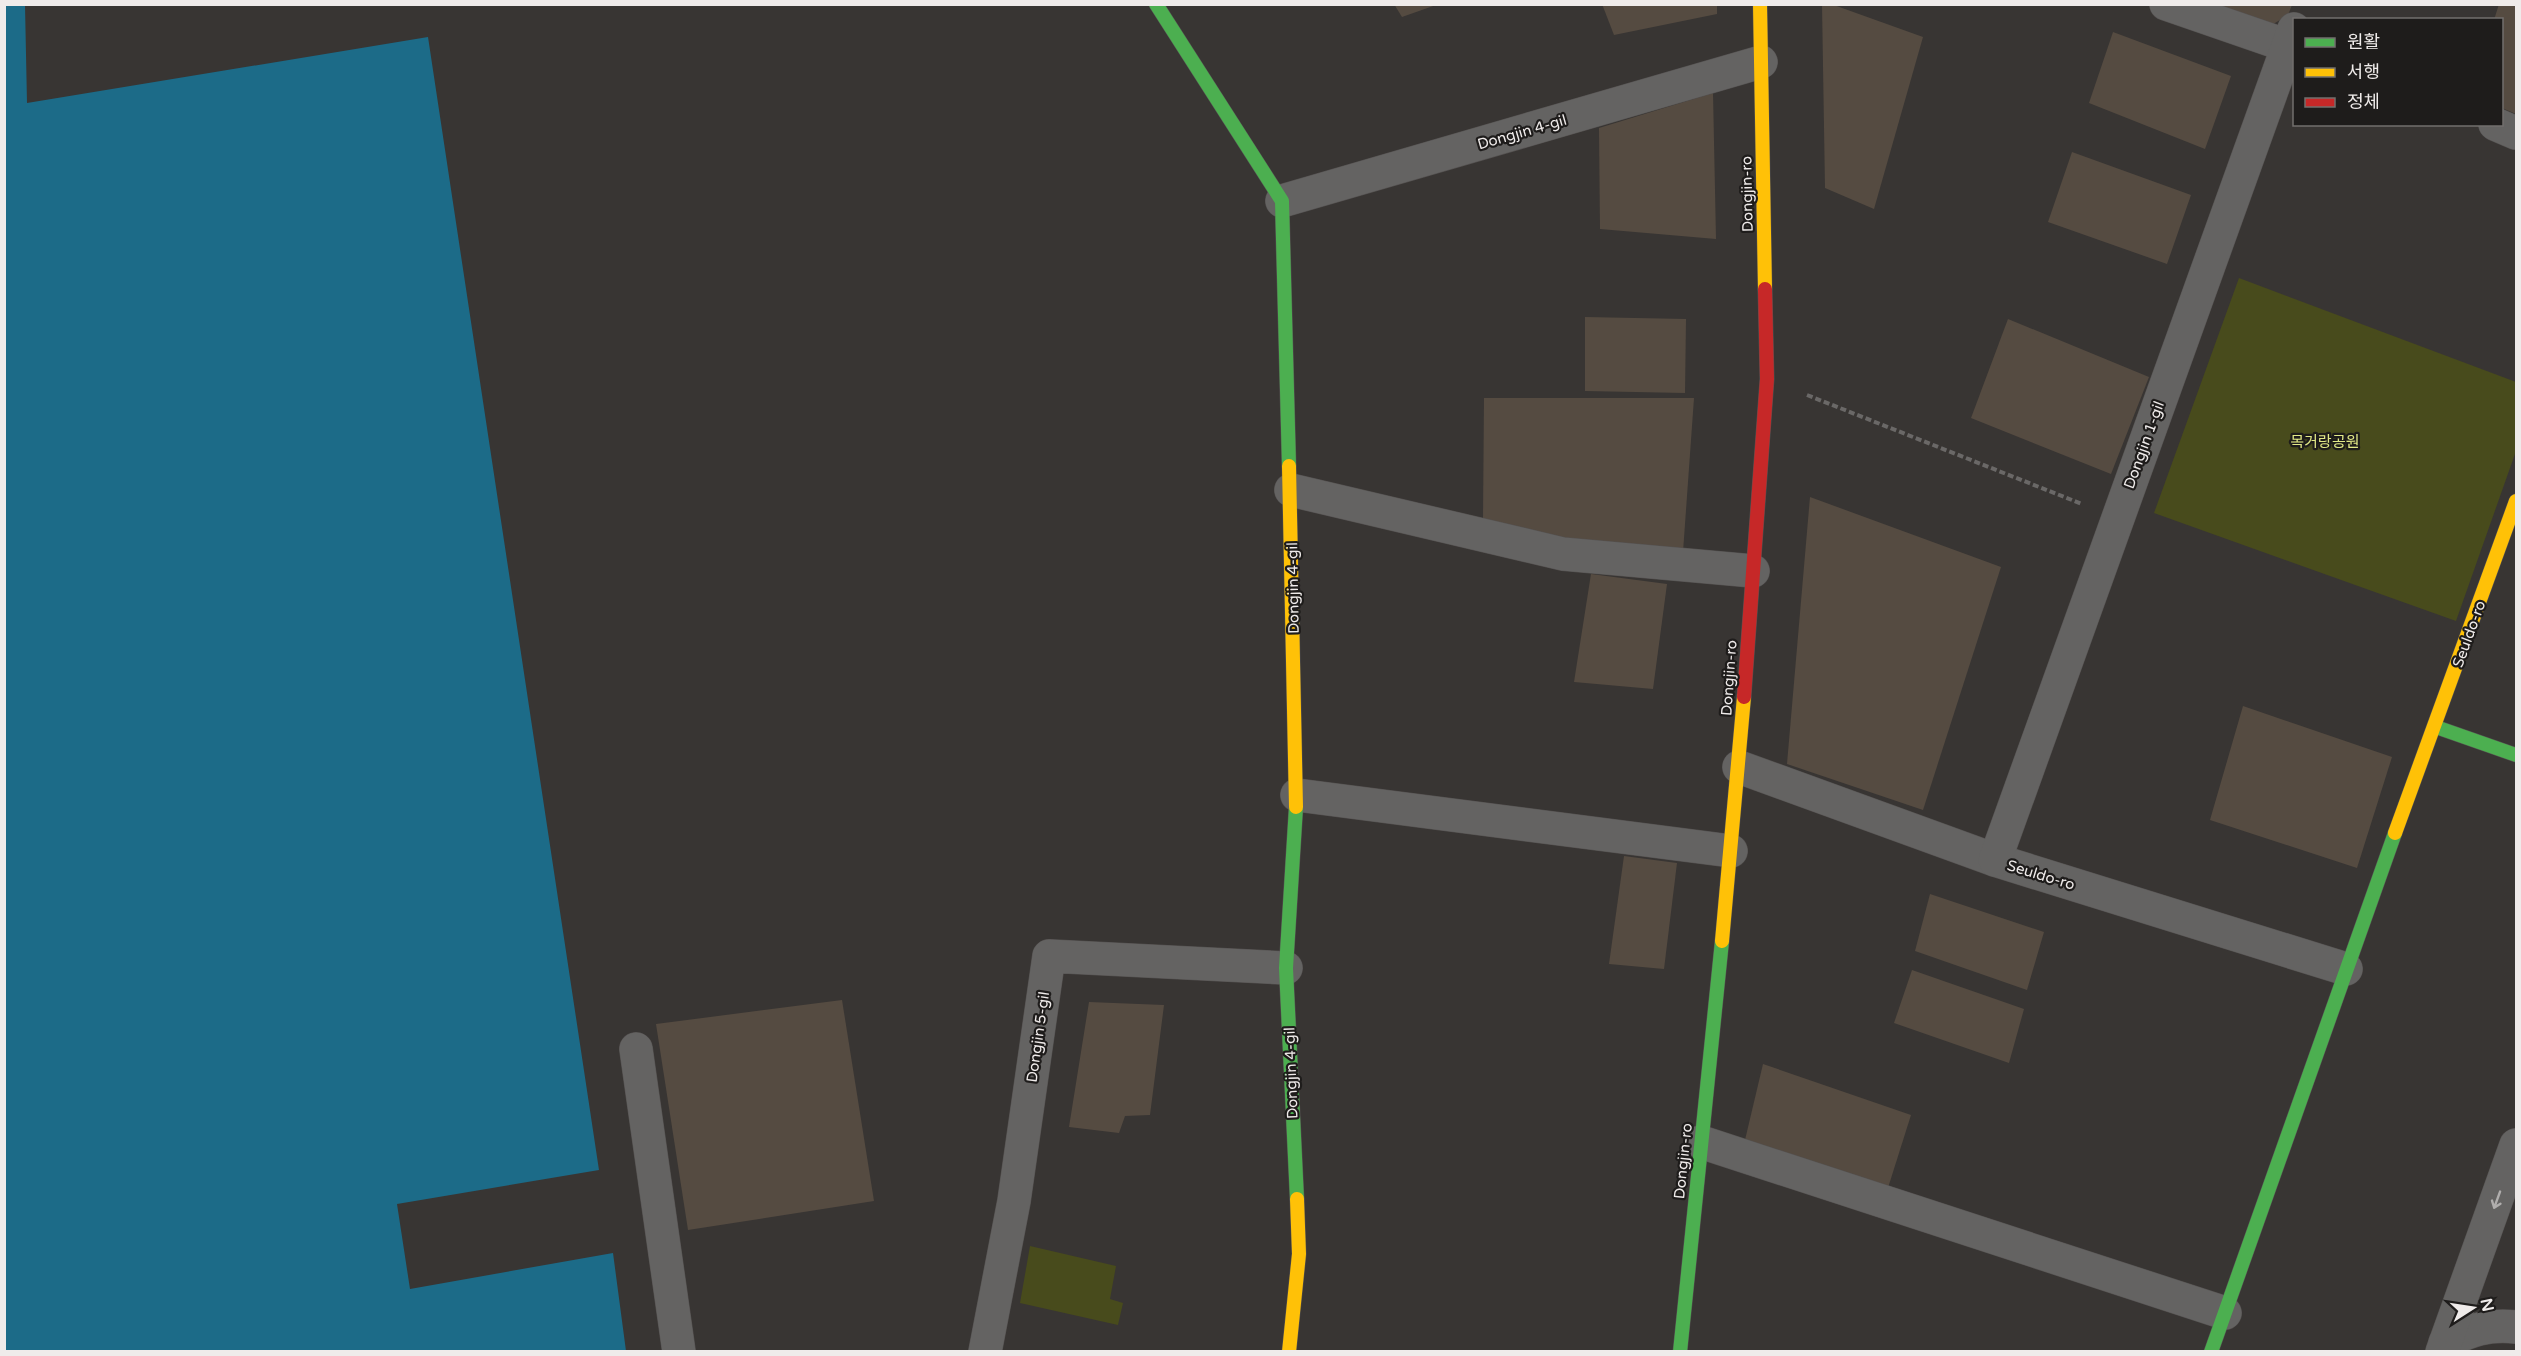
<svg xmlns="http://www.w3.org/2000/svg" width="2521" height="1356" viewBox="0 0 2521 1356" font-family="'Varela Round','Noto Sans KR',sans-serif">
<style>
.green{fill:#484b1c}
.water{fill:#1c6b88}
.building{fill:#554b41}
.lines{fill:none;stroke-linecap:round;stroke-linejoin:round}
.street-casing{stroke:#555251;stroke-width:34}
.fast-casing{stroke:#555251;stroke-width:15}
.slow-casing{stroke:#555251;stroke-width:15}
.jam-casing{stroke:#555251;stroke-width:15}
.path{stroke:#6a6867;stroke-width:4;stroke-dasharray:6 3;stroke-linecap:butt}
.street{stroke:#646362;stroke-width:33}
.fast{stroke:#4caf50;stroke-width:14}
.slow{stroke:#ffc107;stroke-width:14}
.jam{stroke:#c62828;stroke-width:14}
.oneway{stroke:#b0aead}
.labels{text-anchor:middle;stroke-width:4.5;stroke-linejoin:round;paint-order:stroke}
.street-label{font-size:15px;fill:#efebea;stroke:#1e1c1b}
.park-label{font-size:15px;fill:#e2e987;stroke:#1e1c1b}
</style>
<rect width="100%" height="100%" fill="#383533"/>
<g class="green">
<path d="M 2239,278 L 2516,382 L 2516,451 L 2456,621 L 2154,513 Z"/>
<path d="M 1030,1246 L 1116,1266 L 1110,1299 L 1123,1303 L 1118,1325 L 1020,1303 Z"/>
</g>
<path class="water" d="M 5,4 L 25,5 L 27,103 L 428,37 L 599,1170 L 397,1204 L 410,1289 L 613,1253 L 626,1351 L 5,1351 Z"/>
<g class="building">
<path d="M 1394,4 L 1436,4 L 1436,5 L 1402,17 Z"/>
<path d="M 1602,4 L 1717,4 L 1717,14 L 1614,35 Z"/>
<path d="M 1822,4 L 1831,4 L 1923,37 L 1874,209 L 1825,188 Z"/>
<path d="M 2499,4 L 2516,4 L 2516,114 L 2502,108 L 2502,20 L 2494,20 Z"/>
<path d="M 2205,5 L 2292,5 L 2288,15 L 2275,23 L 2259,24 Z"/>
<path d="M 2113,32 L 2231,76 L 2205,149 L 2089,103 Z"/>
<path d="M 1713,93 L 1716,239 L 1600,229 L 1599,128 Z"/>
<path d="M 2072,152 L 2191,195 L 2167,264 L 2048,222 Z"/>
<path d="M 1585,317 L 1686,319 L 1685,393 L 1585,391 Z"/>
<path d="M 2008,319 L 2149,377 L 2111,474 L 1971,418 Z"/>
<path d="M 1484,398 L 1694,398 L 1683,552 L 1554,538 L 1483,520 Z"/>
<path d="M 1810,497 L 2001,567 L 1923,810 L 1787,764 Z"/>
<path d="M 1591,574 L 1667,584 L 1653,689 L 1574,682 Z"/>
<path d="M 2243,706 L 2392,757 L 2357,868 L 2210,820 Z"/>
<path d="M 1624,856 L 1677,863 L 1664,969 L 1609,964 Z"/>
<path d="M 1930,894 L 2044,932 L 2027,990 L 1915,951 Z"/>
<path d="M 1912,970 L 2024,1009 L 2009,1063 L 1894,1023 Z"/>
<path d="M 842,1000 L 874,1201 L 688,1230 L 656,1024 Z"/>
<path d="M 1089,1002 L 1164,1005 L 1150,1115 L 1125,1116 L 1119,1133 L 1069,1127 Z"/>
<path d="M 1763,1064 L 1911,1115 L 1887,1191 L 1745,1140 Z"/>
</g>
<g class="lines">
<g class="street-casing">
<g id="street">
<path d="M 2166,4 L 2294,48"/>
<path d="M 2495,124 L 2516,133"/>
<path d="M 1282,201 L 1761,62"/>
<path d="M 1291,490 L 1563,554 L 1753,571"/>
<path d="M 1739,767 L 1995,860 L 2346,969"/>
<path d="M 1297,795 L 1731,851"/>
<path d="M 1995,860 L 2294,29"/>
<path d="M 636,1049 L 679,1352"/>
<path d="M 1701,1142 L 2225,1313"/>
<path d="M 2445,1343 C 2470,1330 2488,1324 2516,1327"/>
<path d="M 985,1352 L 1014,1201 L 1049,956 L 1286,968"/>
<path d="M 2442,1352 L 2516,1145"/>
</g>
</g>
<g class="fast-casing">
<g id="fast">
<path d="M 1156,4 L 1282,201 L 1289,466"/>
<path d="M 2436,727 L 2516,755"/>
<path d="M 1296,807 L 1286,968 L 1297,1199"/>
<path d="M 1680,1352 L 1722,941"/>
<path d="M 2211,1352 L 2395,833"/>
</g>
</g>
<g class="slow-casing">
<g id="slow">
<path d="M 1760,4 L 1765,289"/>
<path d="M 1289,466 L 1296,807"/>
<path d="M 2395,833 L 2516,501"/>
<path d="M 1722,941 L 1744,697"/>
<path d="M 1289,1352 L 1299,1254 L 1297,1199"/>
</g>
</g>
<g class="jam-casing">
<path id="jam" d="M 1744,697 L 1767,379 L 1765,289"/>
</g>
<path class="path" d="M 1807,395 L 2082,504"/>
<use href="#street" class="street"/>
<use href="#fast" class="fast"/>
<use href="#slow" class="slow"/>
<use href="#jam" class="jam"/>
</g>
<defs><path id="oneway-shaft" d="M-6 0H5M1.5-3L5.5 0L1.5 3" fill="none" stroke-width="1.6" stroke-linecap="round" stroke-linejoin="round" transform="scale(1.5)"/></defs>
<use class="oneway" href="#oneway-shaft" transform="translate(2497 1200) rotate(110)"/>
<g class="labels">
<g class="street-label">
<text transform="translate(1522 132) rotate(-16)" y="5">Dongjin 4-gil</text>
<text transform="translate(1747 194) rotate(-91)" y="5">Dongjin-ro</text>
<text transform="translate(2144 445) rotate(-70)" y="5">Dongjin 1-gil</text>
<text transform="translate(1293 588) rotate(-91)" y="5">Dongjin 4-gil</text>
<text transform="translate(2469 634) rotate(-70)" y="5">Seuldo-ro</text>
<text transform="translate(1729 678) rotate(-86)" y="5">Dongjin-ro</text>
<text transform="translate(2041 875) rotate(17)" y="5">Seuldo-ro</text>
<text transform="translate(1038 1037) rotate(-82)" y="5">Dongjin 5-gil</text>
<text transform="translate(1291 1073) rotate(-92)" y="5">Dongjin 4-gil</text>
<text transform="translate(1683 1161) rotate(-84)" y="5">Dongjin-ro</text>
</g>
<g class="park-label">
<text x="2325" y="447">목거랑공원</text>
</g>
</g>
<rect width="2521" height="1356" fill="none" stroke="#efebea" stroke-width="12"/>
<rect x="2293" y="18" width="210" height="108" fill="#1e1c1b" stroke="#726f6e" stroke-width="1.5"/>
<rect x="2305" y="38" width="30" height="9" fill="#4caf50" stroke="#726f6e" stroke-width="1.5"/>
<text x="2347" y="48" font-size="18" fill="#efebea">원활</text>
<rect x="2305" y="68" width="30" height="9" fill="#ffc107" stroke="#726f6e" stroke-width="1.5"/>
<text x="2347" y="78" font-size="18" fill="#efebea">서행</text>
<rect x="2305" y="98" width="30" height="9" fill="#c62828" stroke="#726f6e" stroke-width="1.5"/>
<text x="2347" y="108" font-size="18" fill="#efebea">정체</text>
<g transform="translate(2473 1308) rotate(78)" stroke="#1e1c1b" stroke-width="4.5" paint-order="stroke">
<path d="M0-4.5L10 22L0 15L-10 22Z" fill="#efebea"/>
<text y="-9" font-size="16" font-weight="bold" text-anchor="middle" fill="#efebea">N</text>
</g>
</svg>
